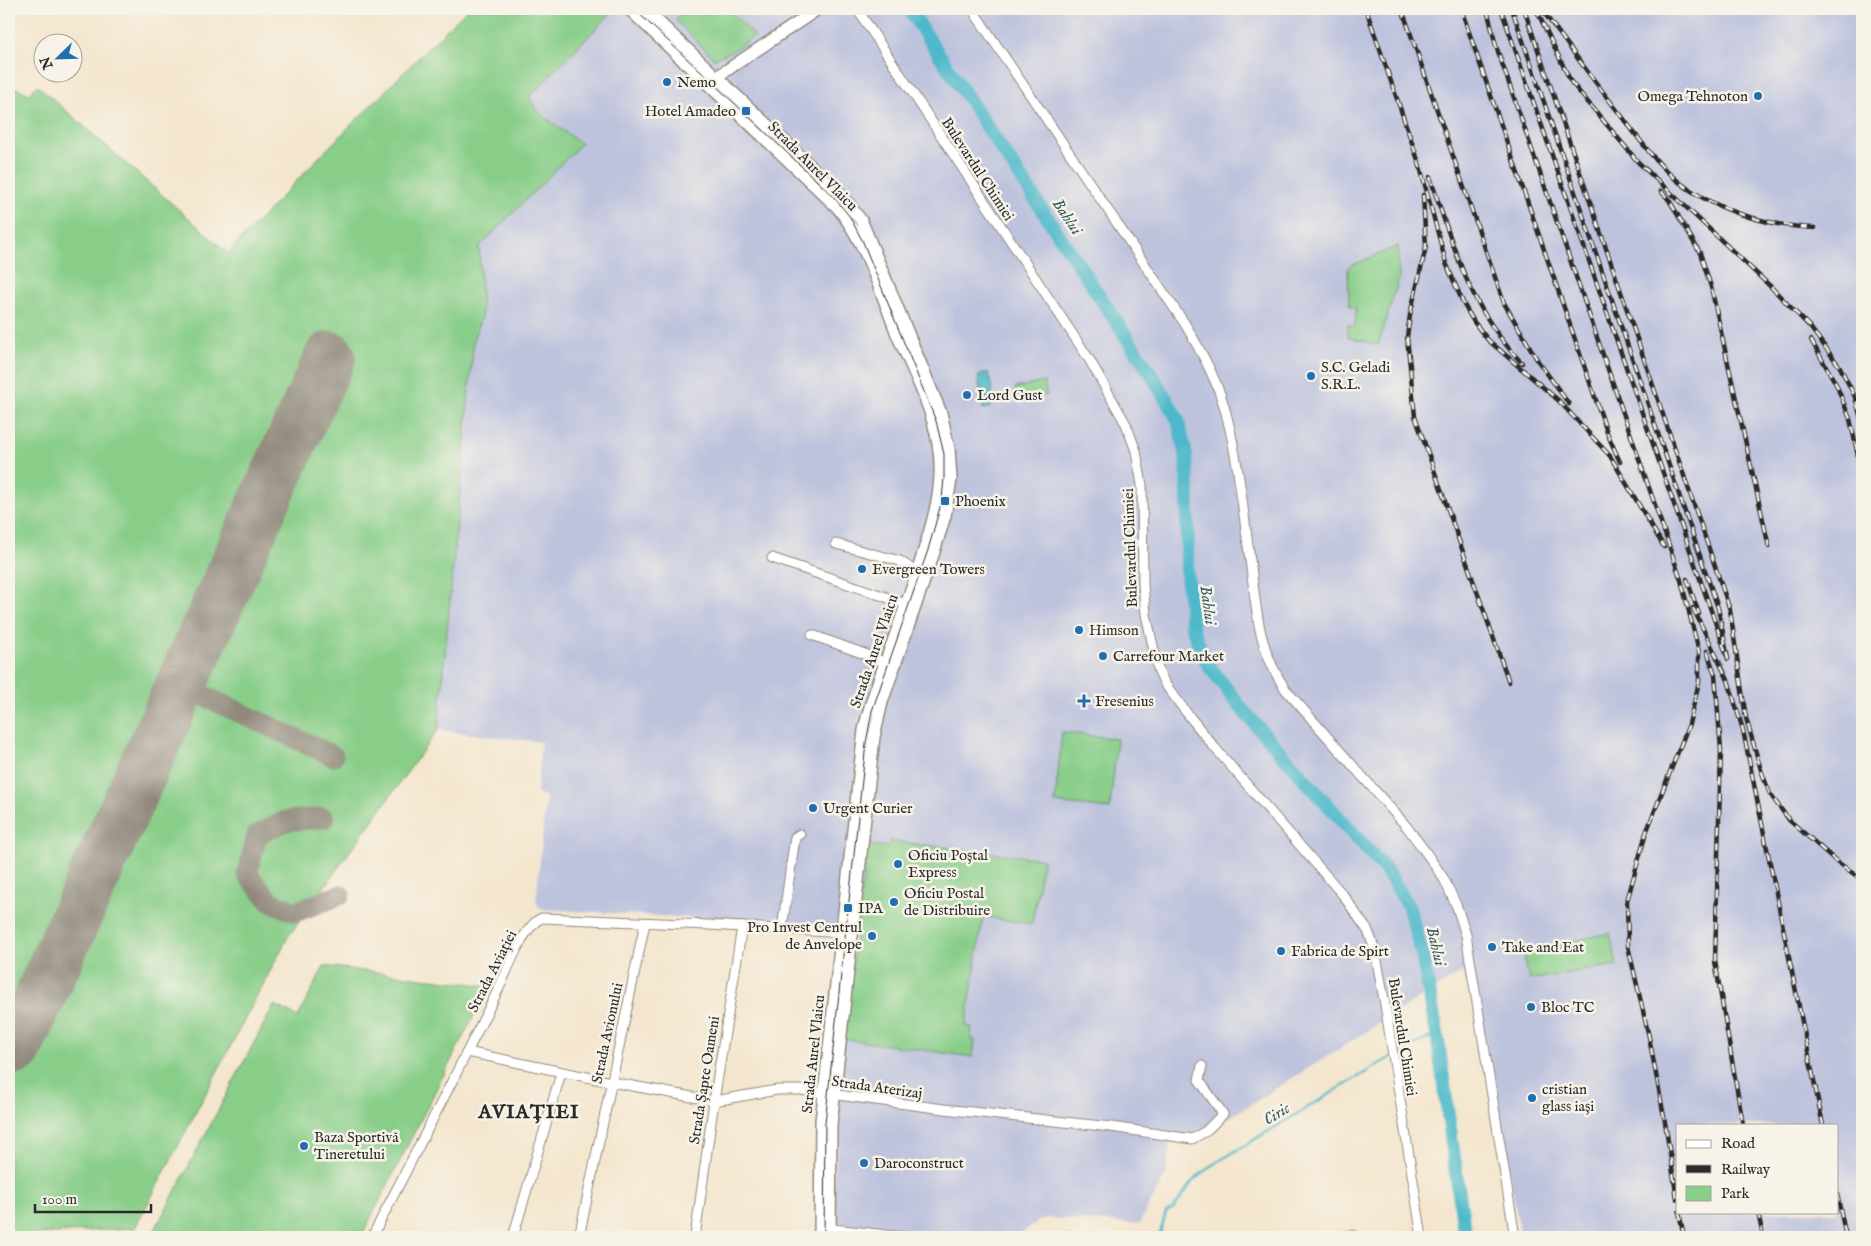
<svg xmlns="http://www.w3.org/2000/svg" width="1871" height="1246" viewBox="0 0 1871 1246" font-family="'IM FELL English',serif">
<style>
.industrial{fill:#bec3dd;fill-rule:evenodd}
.green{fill:#88ce89;stroke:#5a7c5a}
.water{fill:#4db9ca;stroke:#3c727a}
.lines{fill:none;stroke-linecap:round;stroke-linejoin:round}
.stream{stroke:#4db9ca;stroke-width:2.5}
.river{stroke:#4db9ca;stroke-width:14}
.taxiway{stroke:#90887c;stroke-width:21}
.runway{stroke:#90887c;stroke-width:52}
.minor-casing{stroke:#90887c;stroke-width:11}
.major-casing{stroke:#90887c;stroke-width:14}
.minor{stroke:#fff;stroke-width:9}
.major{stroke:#fff;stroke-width:11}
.tram{stroke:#2b2b2b;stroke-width:1}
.rail-casing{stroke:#2b2b2b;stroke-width:4.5}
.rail{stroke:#f7f3e8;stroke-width:2.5;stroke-dasharray:8;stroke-linecap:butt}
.poi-dot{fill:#1f6fb2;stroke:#f7f3e8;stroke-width:2}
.labels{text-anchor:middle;stroke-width:5;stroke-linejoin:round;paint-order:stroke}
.poi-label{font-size:15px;fill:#2b2b2b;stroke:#f7f3e8;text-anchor:start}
.street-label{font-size:15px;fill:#2b2b2b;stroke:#f7f3e8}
.water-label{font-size:16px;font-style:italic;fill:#375d63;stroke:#f7f3e8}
.district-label{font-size:20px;font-weight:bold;letter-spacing:1px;fill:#2b2b2b;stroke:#f7f3e8}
</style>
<rect width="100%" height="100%" fill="#f7f3e8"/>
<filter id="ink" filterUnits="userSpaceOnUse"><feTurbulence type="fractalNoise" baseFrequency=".02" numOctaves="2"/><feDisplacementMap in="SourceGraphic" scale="10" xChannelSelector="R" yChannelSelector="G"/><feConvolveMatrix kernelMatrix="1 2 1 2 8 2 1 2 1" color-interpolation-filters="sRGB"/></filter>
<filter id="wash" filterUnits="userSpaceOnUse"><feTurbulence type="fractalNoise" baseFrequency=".0096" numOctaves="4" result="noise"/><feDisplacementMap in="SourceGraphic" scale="20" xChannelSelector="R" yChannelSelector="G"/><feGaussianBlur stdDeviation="1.12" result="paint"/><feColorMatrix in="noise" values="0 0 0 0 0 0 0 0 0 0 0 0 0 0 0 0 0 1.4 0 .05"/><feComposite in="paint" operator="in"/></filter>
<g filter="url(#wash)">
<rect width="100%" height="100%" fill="#f4e6ce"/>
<path class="industrial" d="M 615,9 L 1862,9 L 1862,1237 L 1521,1237 L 1484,1035 L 1463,971 L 1194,1140 L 1171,1136 L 1166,1174 L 1139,1224 L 1046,1218 L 1035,1223 L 1017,1237 L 956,1237 L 841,1224 L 828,1209 L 838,1147 L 837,1102 L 855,931 L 831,927 L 780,923 L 541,909 L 536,903 L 546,797 L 537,794 L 541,742 L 438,730 L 474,337 L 482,314 L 479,247 L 581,144 L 538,112 L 529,97 ZM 1677,1125 L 1837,1125 L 1837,1212 L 1677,1212 Z"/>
<g class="green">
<path d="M 467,9 L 615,9 L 529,97 L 538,112 L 581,144 L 479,247 L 482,314 L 474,337 L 438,730 L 288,937 L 135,1228 L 38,1234 L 33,1237 L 9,1237 L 9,85 L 30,94 L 37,85 L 228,253 L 327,149 Z"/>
<path d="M 686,9 L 728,9 L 755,36 L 734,50 L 714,59 L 675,20 Z"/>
<path d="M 1398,246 L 1399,279 L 1378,345 L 1348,337 L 1348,325 L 1355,326 L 1356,308 L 1349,306 L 1348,267 Z"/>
<path d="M 1044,382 L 1047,395 L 1018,401 L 1015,388 Z"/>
<path d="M 1062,732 L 1117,739 L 1110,809 L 1055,803 Z"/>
<path d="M 890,841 L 1043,859 L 1032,924 L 983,917 L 966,1026 L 972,1027 L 971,1040 L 975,1040 L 973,1057 L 843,1039 L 867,845 L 889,847 Z"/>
<path d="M 1610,933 L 1617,965 L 1529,980 L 1523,951 Z"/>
<path d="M 324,966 L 489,986 L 361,1237 L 151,1237 L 274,1005 L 298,1017 Z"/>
</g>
<path class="water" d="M 988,372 L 995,402 L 989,408 L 983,409 L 978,376 Z"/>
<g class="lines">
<g class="stream">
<path d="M 1396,1054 L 1437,1034"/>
<path d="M 1048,1237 L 1069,1237"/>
<path d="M 1154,1237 L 1160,1234 L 1166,1212 L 1174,1208 L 1192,1182 L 1209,1167 L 1391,1057"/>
</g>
<path class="river" d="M 909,9 L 1153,377 L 1178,420 L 1186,455 L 1188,492 L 1187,573 L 1192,628 L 1208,665 L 1247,715 L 1386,870 L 1408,905 L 1422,954 L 1437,1034 L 1465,1237"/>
<g class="taxiway">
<path d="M 181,685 L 333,756"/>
<path d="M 324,818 L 286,821 L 257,835 L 247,874 L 270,901 L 295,912 L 340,895"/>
</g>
<path class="runway" d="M 16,1049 L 330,357"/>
</g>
</g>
<g filter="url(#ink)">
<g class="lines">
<g class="minor-casing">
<g id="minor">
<path d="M 857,9 L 1089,359 L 1126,424 L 1136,451 L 1142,485 L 1143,585 L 1146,614 L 1158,669 L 1165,684 L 1186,712 L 1215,748 L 1343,895 L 1368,931 L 1375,950 L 1385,1005 L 1422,1237"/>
<path d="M 972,9 L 1185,324 C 1202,353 1219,383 1227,417 C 1239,464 1244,519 1251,567 C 1257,614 1258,649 1286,690 L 1407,827 L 1427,854 L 1444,879 L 1457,907 L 1466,935 L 1515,1237"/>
<path d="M 836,544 L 900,561 L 917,573"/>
<path d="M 772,558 L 912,606"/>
<path d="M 812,635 L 873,657 L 890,666"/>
<path d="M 782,929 L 795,837 L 800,834"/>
<path d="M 467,1052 L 611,1082 L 714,1101 L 777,1090 L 800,1090 L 944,1109 L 1111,1127 L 1192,1139 L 1206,1131 L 1223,1114 L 1199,1080 L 1202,1066"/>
<path d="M 824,1228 L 905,1237"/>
<path d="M 372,1237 C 416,1152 460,1067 502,982 C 509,966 525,924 542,918 L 708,925 L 846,933"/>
<path d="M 513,1237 L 561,1073"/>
<path d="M 579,1237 L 645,923"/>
<path d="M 695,1237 L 714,1101 L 742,927"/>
<path d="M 1339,1237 L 1352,1235 L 1356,1237"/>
</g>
</g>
<g class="major-casing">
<g id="major">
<path d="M 629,9 L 838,208 C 867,244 880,291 897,334 C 912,369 932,406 938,444 C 944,477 937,508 927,540 C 916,580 901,619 887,658 C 878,682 869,706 864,730 L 821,1121 L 820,1237"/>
<path d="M 645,9 L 841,195 L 861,220 L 867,234 L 941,413 L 949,449 L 951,479 L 945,516 L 934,552 L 882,702 L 874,737 L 831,1125 L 830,1237"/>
<path d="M 713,82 L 721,74 L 818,9"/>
</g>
</g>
<use href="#minor" class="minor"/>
<use href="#major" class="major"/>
<path class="tram" d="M 634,9 L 833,196 L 850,217 L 863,242 L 936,421 L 944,454 L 944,477 L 942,500 L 928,550 L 872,711 L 866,743 L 825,1123 L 824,1237"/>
<g class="rail-casing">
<g id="rail">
<path d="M 1366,9 L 1419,163 L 1446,263 L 1464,305 L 1474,322 L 1488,340 L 1558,400 L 1610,456 L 1664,547"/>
<path d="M 1402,9 L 1504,303 L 1538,361 L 1569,404"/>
<path d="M 1461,9 L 1608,435 L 1620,462"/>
<path d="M 1487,9 L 1496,46 L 1681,580 L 1699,652 L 1699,682 L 1689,724 L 1646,833 L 1627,901 L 1628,946 L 1649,1037 L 1665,1122 L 1677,1199"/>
<path d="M 1501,9 L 1728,659 L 1718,608 L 1512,9"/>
<path d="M 1524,9 L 1730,610 L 1746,718 L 1761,770 L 1770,794 L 1789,820 L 1835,860 L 1862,880"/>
<path d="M 1536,9 L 1571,82 L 1638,162 L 1771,287 L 1810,327 L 1840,367 L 1855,397 L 1862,422"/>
<path d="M 1541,9 C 1569,46 1595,83 1624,119 C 1639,139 1654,160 1673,177 C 1710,209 1766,226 1815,228"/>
<path d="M 1430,177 C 1453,246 1469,308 1522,363"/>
<path d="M 1661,191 L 1669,200 L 1700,253 L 1711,287 L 1769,547"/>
<path d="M 1423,195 L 1426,247 L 1410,315 L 1407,337 L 1415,416 L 1509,682"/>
<path d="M 1811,340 L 1836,384 L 1850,419 L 1862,474"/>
<path d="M 1687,579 L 1699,614"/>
<path d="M 1693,608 L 1728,680 L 1743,730 L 1823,1125"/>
<path d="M 1707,651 L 1715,675 L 1721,750 L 1715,961 L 1743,1125"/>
<path d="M 1837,1194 L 1846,1237"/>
<path d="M 1679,1212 L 1684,1237"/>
<path d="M 1758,1212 L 1763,1237"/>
</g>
</g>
<use href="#rail" class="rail"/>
</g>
</g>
<g class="poi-dot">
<circle cx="667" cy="82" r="5"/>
<circle cx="1758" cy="96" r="5"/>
<rect x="741" y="106" width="10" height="10" rx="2.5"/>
<circle cx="1311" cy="376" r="5"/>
<circle cx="967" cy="395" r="5"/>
<rect x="940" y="496" width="10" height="10" rx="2.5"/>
<circle cx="862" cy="569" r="5"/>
<circle cx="1079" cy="630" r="5"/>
<circle cx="1103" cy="656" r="5"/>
<path d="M1081.5 693.5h5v5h5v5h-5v5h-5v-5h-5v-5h5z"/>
<circle cx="813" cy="808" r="5"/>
<circle cx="898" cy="864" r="5"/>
<circle cx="894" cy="902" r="5"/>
<rect x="843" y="903" width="10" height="10" rx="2.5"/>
<circle cx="872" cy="936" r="5"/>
<circle cx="1492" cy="947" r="5"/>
<circle cx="1281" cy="951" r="5"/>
<circle cx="1531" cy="1007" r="5"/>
<circle cx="1532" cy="1098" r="5"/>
<circle cx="304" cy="1146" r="5"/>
<circle cx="864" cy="1163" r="5"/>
</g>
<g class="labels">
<g class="poi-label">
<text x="677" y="87">Nemo</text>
<text x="1748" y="101" text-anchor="end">Omega Tehnoton</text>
<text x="736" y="116" text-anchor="end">Hotel Amadeo</text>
<text x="1321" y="372">S.C. Geladi<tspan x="1321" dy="17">S.R.L.</tspan></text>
<text x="977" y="400">Lord Gust</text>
<text x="955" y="506">Phoenix</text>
<text x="872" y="574">Evergreen Towers</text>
<text x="1089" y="635">Himson</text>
<text x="1113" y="661">Carrefour Market</text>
<text x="1095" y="706">Fresenius</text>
<text x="823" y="813">Urgent Curier</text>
<text x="908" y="860">Oficiu Poștal<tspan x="908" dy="17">Express</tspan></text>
<text x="904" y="898">Oficiu Postal<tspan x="904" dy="17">de Distribuire</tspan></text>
<text x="858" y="913">IPA</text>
<text x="862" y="932" text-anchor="end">Pro Invest Centrul<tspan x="862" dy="17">de Anvelope</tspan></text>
<text x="1502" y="952">Take and Eat</text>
<text x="1291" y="956">Fabrica de Spirt</text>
<text x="1541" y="1012">Bloc TC</text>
<text x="1542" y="1094">cristian<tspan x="1542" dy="17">glass iași</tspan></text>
<text x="314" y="1142">Baza Sportivă<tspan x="314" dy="17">Tineretului</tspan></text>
<text x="874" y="1168">Daroconstruct</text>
</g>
<g class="street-label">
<text transform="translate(813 166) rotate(45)" y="5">Strada Aurel Vlaicu</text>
<text transform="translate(978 169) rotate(57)" y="5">Bulevardul Chimiei</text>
<text transform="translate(1130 548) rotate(-92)" y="5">Bulevardul Chimiei</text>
<text transform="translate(874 651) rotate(-71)" y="5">Strada Aurel Vlaicu</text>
<text transform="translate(492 971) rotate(-63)" y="5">Strada Aviației</text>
<text transform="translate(607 1033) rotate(-78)" y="5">Strada Avionului</text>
<text transform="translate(1403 1037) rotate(81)" y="5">Bulevardul Chimiei</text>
<text transform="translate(813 1054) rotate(-84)" y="5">Strada Aurel Vlaicu</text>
<text transform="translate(704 1080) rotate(-81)" y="5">Strada Șapte Oameni</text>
<text transform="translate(877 1087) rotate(8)" y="5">Strada Aterizaj</text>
</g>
<g class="water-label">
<text transform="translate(1068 216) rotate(56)" y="6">Bahlui</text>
<text transform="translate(1209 605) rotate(82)" y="6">Bahlui</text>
<text transform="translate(1437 946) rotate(76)" y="6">Bahlui</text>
<text transform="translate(1276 1113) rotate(-32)" y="6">Ciric</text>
</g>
<g class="district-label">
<text x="529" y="1118">AVIAȚIEI</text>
</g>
</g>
<rect width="1871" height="1246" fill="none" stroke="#f7f3e8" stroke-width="30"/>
<rect x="1676" y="1124" width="162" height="90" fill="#f7f3e8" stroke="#a5a39c"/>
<rect x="1686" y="1140" width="25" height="8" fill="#ffffff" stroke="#a5a39c"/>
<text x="1721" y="1148" font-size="15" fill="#2b2b2b">Road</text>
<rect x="1686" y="1165" width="25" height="8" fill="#2b2b2b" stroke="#a5a39c"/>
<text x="1721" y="1174" font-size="15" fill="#2b2b2b">Railway</text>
<rect x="1686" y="1186" width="25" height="15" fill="#88ce89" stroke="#a5a39c"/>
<text x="1721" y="1198" font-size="15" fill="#2b2b2b">Park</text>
<g transform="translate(58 58) rotate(247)"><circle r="24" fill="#f7f3e8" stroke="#a5a39c"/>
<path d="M0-4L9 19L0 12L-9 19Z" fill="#1f6fb2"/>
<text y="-8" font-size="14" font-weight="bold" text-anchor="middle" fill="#2b2b2b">N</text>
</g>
<path d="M35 1204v8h116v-8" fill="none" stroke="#2b2b2b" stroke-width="2.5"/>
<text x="42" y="1204" font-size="15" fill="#2b2b2b" stroke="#f7f3e8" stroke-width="4" paint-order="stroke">100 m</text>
</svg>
